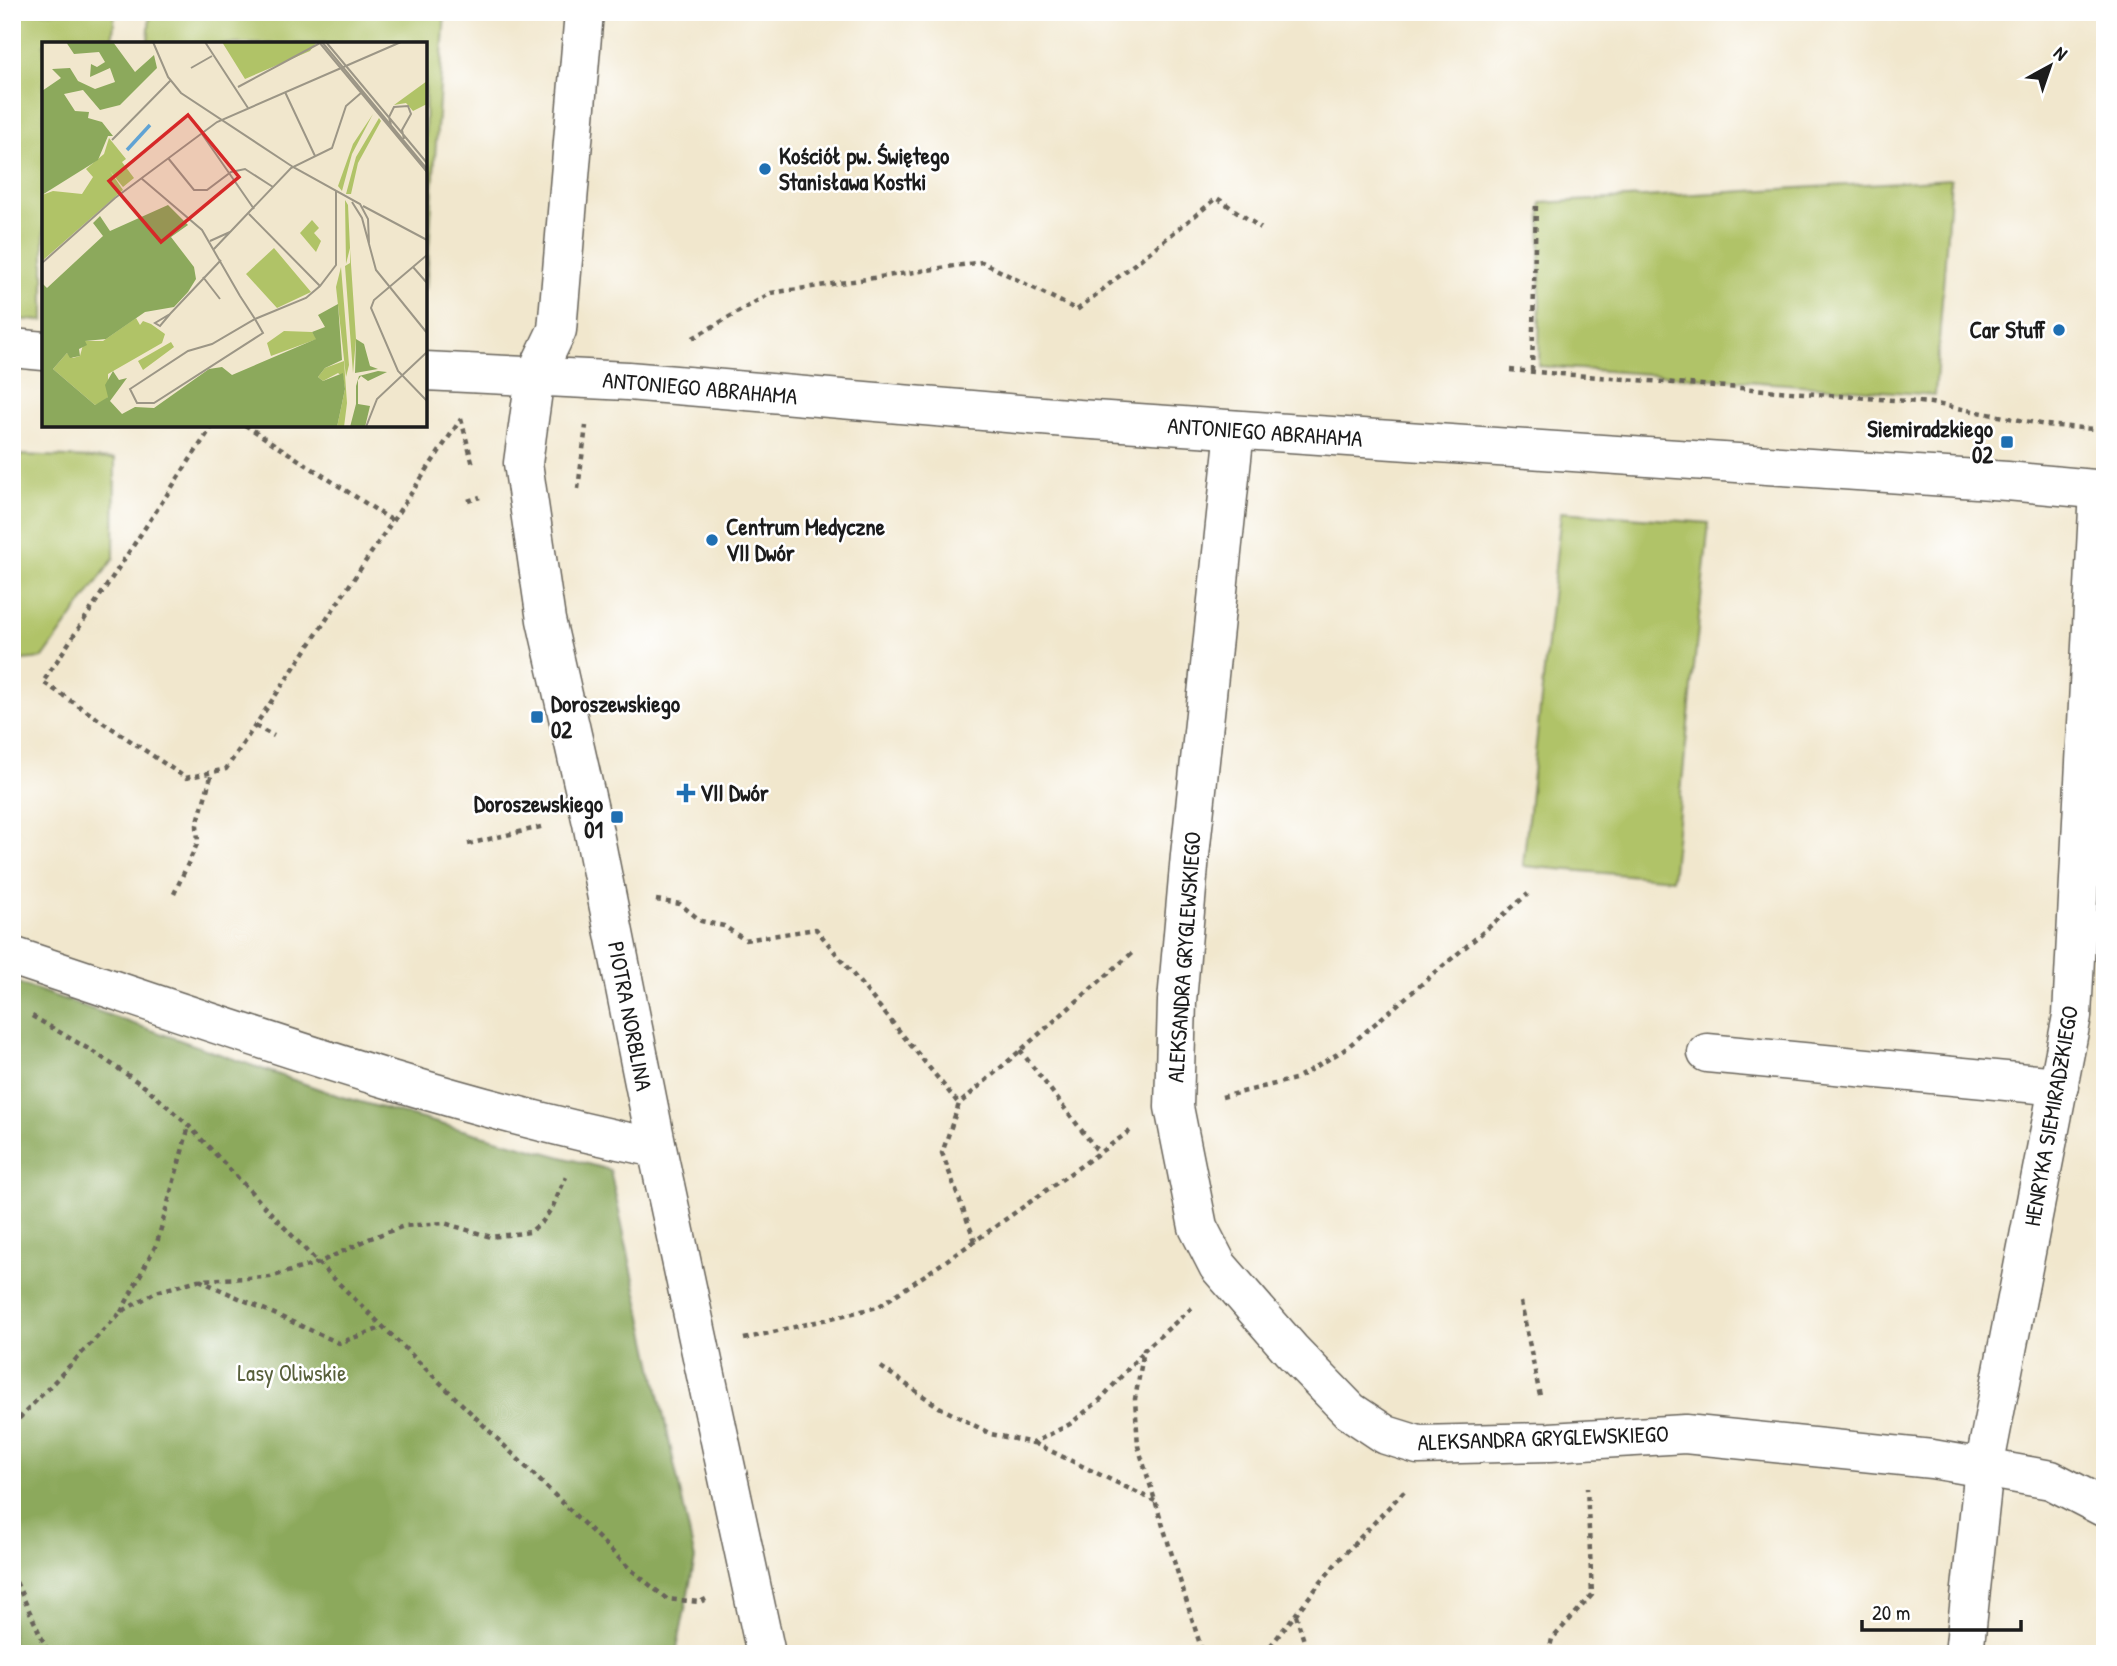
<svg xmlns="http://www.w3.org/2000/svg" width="2117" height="1666" viewBox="0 0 2117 1666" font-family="'Patrick Hand',sans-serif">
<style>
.green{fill:#b0c367;stroke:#667042;stroke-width:2}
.forest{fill:#8ca95c;stroke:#54623c;stroke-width:2}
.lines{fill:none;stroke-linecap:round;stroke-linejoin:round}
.minor-casing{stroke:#67635a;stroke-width:41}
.path{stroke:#67635a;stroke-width:4.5;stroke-dasharray:5 5;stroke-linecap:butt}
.minor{stroke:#fff;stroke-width:38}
.poi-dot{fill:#1f6fb2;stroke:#fff;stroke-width:2.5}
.labels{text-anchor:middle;stroke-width:5;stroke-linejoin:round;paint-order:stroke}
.poi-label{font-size:23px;font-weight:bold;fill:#1c1c1c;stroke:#fff;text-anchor:start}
.street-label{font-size:23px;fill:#1c1c1c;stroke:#fff}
.park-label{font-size:23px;fill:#575f3a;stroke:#fff}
.inset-river{fill:none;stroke:#60a3d4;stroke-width:3.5}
.inset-road{fill:none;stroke:#9c9686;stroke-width:2}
.view{fill:#d62828;fill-opacity:0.15;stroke:#d62828;stroke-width:3.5}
.inset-edge{fill:none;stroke:#1c1c1c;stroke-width:3.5}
</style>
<rect width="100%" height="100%" fill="#fff"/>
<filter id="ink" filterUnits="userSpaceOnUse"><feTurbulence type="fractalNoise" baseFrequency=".0143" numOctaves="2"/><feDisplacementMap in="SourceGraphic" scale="14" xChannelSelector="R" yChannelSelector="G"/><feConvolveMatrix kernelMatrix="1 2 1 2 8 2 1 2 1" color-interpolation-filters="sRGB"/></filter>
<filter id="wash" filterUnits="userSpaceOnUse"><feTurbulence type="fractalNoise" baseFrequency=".00686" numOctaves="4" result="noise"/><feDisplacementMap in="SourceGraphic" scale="28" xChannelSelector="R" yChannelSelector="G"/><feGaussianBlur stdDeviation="1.57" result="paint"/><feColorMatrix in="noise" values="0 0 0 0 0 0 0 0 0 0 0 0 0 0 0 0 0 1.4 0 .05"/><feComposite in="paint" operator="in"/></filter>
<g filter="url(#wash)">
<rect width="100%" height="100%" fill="#f1e7cd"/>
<g class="green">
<path d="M 12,12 L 115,12 L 112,44 L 44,44 L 44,321 L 12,319 Z"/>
<path d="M 150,12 L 445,12 L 426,290 L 425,44 L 148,44 Z"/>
<path d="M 1951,179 L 1935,395 L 1539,366 L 1541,203 Z"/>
<path d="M 20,455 L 115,459 L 114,558 L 43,658 L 12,661 L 12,518 L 16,518 Z"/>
<path d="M 1561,512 L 1709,523 L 1672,879 L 1523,866 Z"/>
</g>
<path class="forest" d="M 12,981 L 342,1097 L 610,1170 L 695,1559 L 676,1654 L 12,1654 Z"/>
</g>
<g filter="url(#ink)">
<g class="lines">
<g class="minor-casing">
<g id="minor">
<path d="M 584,12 L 557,330 L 535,376 L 523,463 L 546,620 L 592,823 L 657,1148 L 766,1654"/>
<path d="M 12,348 L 44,351"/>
<path d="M 425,371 L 628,381 L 1078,419 L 2007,481 L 2105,490"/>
<path d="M 1235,430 L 1190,855 L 1177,1001 L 1174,1107 L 1198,1227 L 1218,1266 L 1291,1350 L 1350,1411 L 1386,1435 L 1418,1445 L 1550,1442 L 1685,1434 L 1932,1459 L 1984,1468 L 2051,1480 L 2105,1508"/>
<path d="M 12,956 C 225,1026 437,1104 657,1148"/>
<path d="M 1707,1053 L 2059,1086"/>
<path d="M 1964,1654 L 1984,1468 L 2072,1016 L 2099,490"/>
</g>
</g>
<g class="path">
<path d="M 693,338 L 771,293 L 982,262 L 1077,310 L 1217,198 L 1261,228"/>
<path d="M 1510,370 L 1931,403 L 2046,425 L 2105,430"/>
<path d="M 1532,371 L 1536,203"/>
<path d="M 461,419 L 473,465"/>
<path d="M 213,425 L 43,682 L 186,778 L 226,769 L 461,419"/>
<path d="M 245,425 L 393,521"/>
<path d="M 578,489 L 586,426"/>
<path d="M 468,501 L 480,497"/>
<path d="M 255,726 L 274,736"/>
<path d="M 468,844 L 545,826"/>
<path d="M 174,894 L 198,842 L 197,825 L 212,773"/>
<path d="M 656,900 L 680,904 L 701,921 L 724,926 L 745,940 L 816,929 L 959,1104"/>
<path d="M 32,1016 L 97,1054 L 148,1089 L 189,1126 L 318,1263 L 629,1568 L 667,1599 L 700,1602 L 706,1599"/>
<path d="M 1020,1050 L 1099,1153"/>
<path d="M 1222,1097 L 1295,1079 L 1344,1050 L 1528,894"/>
<path d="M 1130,1131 L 975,1241 L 942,1153 L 959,1104 L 1132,953"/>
<path d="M 199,1280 L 339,1343 L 384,1327"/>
<path d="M 1521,1302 L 1540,1396"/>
<path d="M 1192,1308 L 1144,1350 L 1135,1399 L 1138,1446 L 1203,1654"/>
<path d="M 121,1312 L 157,1243 L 189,1126"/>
<path d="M 744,1339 L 878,1307 L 975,1241"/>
<path d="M 881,1367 L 939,1407 L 991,1434 L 1033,1443 L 1070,1424 L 1100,1400 L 1144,1351"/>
<path d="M 12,1426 L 121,1312 L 156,1292 L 198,1280 L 270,1277 L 318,1263 L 371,1238 L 404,1226 L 444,1223 L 491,1237 L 530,1232 L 543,1221 L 553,1206 L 566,1177"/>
<path d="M 1034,1443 L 1155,1501"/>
<path d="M 12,1573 L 49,1654"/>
<path d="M 1296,1615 L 1308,1654"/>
<path d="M 1264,1654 L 1337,1562 L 1405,1490"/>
<path d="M 1548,1654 L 1552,1639 L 1592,1595 L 1587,1487"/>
</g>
<use href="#minor" class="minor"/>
</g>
</g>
<g class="poi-dot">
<circle cx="765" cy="169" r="7"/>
<circle cx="2059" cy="330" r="7"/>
<rect x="2000" y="435" width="14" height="14" rx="3.5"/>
<circle cx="712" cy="540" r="7"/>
<rect x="530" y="710" width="14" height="14" rx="3.5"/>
<path d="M682.5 782.5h7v7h7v7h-7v7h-7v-7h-7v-7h7z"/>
<rect x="610" y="810" width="14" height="14" rx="3.5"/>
</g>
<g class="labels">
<g class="poi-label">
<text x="779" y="164">Kościół pw. Świętego<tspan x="779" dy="26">Stanisława Kostki</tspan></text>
<text x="2045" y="338" text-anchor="end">Car Stuff</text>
<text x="1993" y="437" text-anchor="end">Siemiradzkiego<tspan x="1993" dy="26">02</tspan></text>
<text x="726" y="535">Centrum Medyczne<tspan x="726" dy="26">VII Dwór</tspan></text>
<text x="551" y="712">Doroszewskiego<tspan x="551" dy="26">02</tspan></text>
<text x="700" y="801">VII Dwór</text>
<text x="603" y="812" text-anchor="end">Doroszewskiego<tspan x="603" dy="26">01</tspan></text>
</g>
<g class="street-label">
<text transform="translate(700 388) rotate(5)" y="8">ANTONIEGO ABRAHAMA</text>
<text transform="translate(1265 432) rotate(4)" y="8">ANTONIEGO ABRAHAMA</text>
<text transform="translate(1184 957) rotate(-86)" y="8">ALEKSANDRA GRYGLEWSKIEGO</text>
<text transform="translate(630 1016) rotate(79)" y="8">PIOTRA NORBLINA</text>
<text transform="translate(2051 1116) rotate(-80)" y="8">HENRYKA SIEMIRADZKIEGO</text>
<text transform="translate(1543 1438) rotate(-2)" y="8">ALEKSANDRA GRYGLEWSKIEGO</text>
</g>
<g class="park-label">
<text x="292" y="1381">Lasy Oliwskie</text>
</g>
</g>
<g transform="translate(42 42)">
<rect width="385" height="385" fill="#f1e7cd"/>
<path d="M 180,0 L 273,0 L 274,1 L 268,9 L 203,37 ZM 385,39 L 385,62 L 371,69 L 364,61 L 352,63 ZM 331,72 L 310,112 L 300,149 L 296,144 L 311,102 ZM 337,76 L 339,79 L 316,121 L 309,152 L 304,152 L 314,115 ZM 67,96 L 84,117 L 80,120 L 92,136 L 81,145 L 68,129 L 81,148 L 0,219 L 0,153 L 11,149 L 40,152 L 51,135 L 44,127 L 62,112 ZM 303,158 L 306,163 L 308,206 L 304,222 ZM 270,178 L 277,186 L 272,191 L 279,199 L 274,210 L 258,191 ZM 232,206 L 269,250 L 235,266 L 204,232 ZM 308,207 L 314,297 L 311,331 L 303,224 L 308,221 ZM 299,225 L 307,323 L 304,335 L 294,245 ZM 94,276 L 98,283 L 101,279 L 109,282 L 123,292 L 120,301 L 66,332 L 66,355 L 60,360 L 53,363 L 11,327 L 25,311 L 31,316 L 38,314 L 42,299 L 61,299 ZM 242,289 L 270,290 L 275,297 L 229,314 L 225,301 ZM 129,300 L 132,305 L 101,328 L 96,319 ZM 302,319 L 305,361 L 302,385 L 295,385 L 303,347 L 301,335 L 296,331 L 281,339 L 276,335 L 283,326 Z" fill="#b0c367"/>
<path d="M 24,0 L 71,0 L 93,30 L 112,13 L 115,26 L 78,63 L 58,68 L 41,48 L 22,52 L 33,69 L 47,70 L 46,76 L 60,80 L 71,94 L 66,94 L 56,118 L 0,153 L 0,49 L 19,36 L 10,27 L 28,26 L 36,39 L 53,47 L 73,40 L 68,26 L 48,35 L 49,22 L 55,25 L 63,20 L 57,10 L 32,12 ZM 126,163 L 146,183 L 129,195 L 152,225 L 154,237 L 146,250 L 132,265 L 103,270 L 64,297 L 43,299 L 45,303 L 37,307 L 38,314 L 28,316 L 25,311 L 11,327 L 53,363 L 66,355 L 63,343 L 71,329 L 77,338 L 85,336 L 68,359 L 80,372 L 93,365 L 112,366 L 167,327 L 180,325 L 190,333 L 274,297 L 270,290 L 283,285 L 276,273 L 296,262 L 300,318 L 283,326 L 276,335 L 281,339 L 301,331 L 303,347 L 295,385 L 0,385 L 0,241 L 5,246 L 61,194 L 51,181 L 58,174 L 68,189 ZM 314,297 L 322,302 L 328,324 L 336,327 L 313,331 ZM 336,329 L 345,330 L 326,339 L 319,334 L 316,338 L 316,362 L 328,364 L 323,385 L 308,385 L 314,362 L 314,344 L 317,334 Z" fill="#8ca95c"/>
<path class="inset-river" d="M 85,108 L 108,83"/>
<path class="inset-road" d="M 111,0 L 126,35 L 139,51 L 251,125 L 318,162 L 326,177 L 327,201M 163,0 L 206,66M 277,0 L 385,130M 280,0 L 385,127M 284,0 L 385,121M 149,26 L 170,14M 196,45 L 278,1M 243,50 L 273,114M 349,83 L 347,75 L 352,65 L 366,64 L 369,72 L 360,88 L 362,97M 160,92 L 212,167M 70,98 L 128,39M 126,116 L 152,148 L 165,148 L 189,130 L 203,127 L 231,145M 99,136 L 160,188 L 198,254 L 213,277 L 221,291 L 112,361 L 95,361 L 88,347 L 146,309 L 170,302 L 213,277 L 264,256 L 278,244 L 294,223 L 294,149M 310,160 L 320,176 L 334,228 L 385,291M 321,164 L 385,198M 207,172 L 278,244M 168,199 L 188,190M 172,207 L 249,126 L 290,106 L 304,64 L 319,51M 385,213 L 332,258 L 329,266 L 356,329 L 385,359M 0,221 L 73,156 L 175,80 L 359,0M 371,225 L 385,241M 161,235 L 178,257M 128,272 L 118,284 L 113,281 L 128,272 L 179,218M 324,385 L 335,357 L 385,310"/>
<path class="view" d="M 146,73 L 197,135 L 119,200 L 67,139 Z"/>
<rect width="385" height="385" class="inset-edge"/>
</g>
<rect width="2117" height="1666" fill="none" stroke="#fff" stroke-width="42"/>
<g transform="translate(2050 66) rotate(40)" stroke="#ffffff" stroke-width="5" paint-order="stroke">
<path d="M0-5L12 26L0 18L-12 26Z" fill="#1c1c1c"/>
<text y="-10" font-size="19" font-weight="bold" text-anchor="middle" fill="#1c1c1c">N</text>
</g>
<path d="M1862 1620v10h159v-10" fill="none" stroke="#1c1c1c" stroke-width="3.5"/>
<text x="1872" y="1620" font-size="21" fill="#1c1c1c" stroke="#ffffff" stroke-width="5" paint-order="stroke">20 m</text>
</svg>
